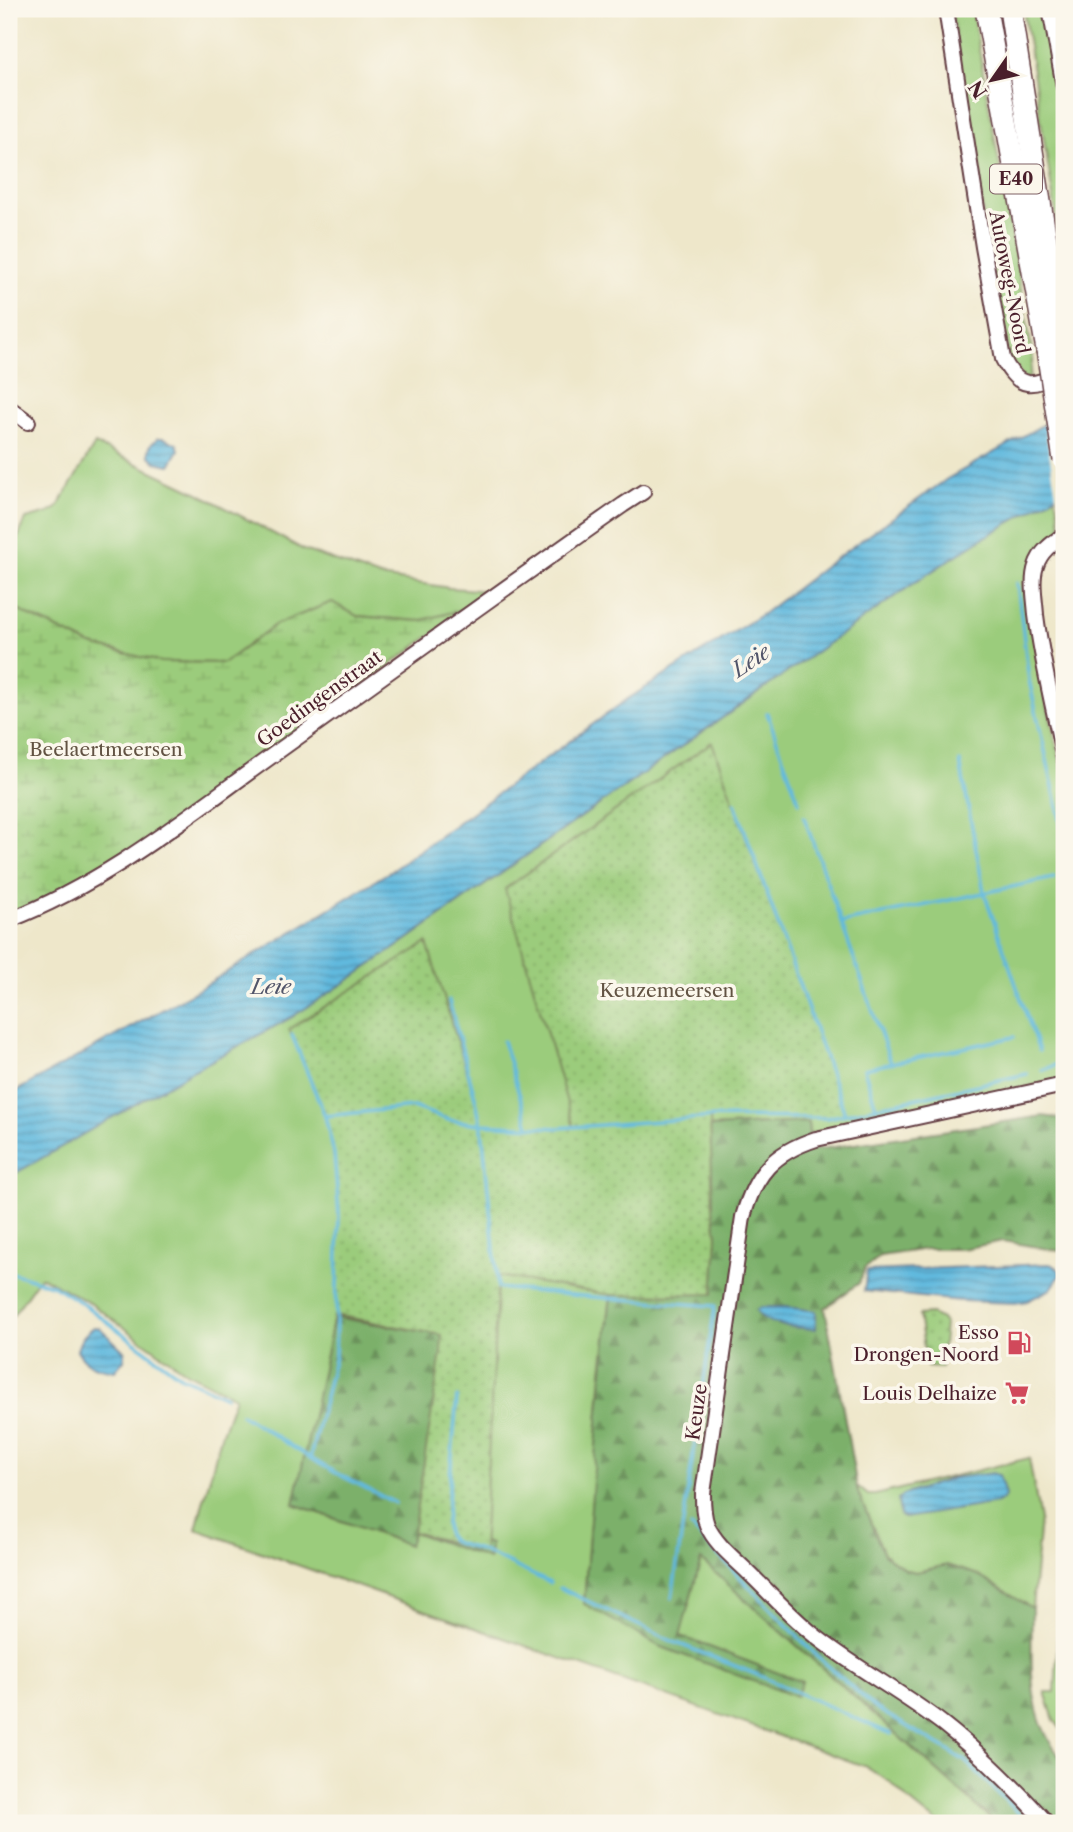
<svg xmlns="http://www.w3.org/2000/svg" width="1073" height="1832" viewBox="0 0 1073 1832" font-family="'Libre Caslon Text',serif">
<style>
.green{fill:#9bcc7b;stroke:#727653;stroke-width:2;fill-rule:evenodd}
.forest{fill:url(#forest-firs);stroke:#63684b;stroke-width:2}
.wetland{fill:url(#wetland-marsh);stroke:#727653;stroke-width:2}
.park{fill:url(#park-dots);stroke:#727653;stroke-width:2}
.water{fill:url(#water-rules);stroke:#566c84;stroke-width:2}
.pier{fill:#eee7ca}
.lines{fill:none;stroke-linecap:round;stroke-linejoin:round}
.stream{stroke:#61b9de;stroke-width:3.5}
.minor-casing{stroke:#633d43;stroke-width:18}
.highway-casing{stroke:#633d43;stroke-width:24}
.minor{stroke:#fff;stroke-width:14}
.highway{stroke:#fff;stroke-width:21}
.highway-bridge-casing{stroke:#633d43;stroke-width:24;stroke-linecap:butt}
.highway-bridge{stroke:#fff;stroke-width:21}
.labels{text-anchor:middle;stroke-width:7;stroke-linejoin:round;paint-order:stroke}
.shield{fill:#fbf7ec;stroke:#7f6065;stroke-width:2}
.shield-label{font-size:18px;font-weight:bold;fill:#4a1f2b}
.street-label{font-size:19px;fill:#4a1f2b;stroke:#fbf7ec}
.park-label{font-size:19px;fill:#625343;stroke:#fbf7ec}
.poi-label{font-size:19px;fill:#4a1f2b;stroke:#fbf7ec;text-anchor:end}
.water-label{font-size:21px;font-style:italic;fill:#52556a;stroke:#fbf7ec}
</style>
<defs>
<pattern id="forest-firs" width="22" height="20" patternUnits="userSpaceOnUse" patternTransform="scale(1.75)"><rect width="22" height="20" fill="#7cb06b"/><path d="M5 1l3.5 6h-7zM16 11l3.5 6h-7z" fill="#688f58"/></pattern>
<pattern id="wetland-marsh" width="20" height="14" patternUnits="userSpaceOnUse" patternTransform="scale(1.75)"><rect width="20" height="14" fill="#9bcc7b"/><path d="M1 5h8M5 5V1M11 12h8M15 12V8" fill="none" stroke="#87af6a"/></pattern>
<pattern id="park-dots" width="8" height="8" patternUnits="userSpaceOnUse" patternTransform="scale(1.75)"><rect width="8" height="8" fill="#9bcc7b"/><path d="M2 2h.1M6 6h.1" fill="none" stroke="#87af6a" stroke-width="1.8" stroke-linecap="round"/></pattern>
<pattern id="water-rules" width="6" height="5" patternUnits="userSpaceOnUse" patternTransform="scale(1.75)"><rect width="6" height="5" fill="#61b9de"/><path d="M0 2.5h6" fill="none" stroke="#5296b4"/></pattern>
</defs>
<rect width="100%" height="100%" fill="#fbf7ec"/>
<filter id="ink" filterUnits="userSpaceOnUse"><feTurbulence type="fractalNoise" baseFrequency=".0143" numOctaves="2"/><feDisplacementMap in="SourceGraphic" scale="14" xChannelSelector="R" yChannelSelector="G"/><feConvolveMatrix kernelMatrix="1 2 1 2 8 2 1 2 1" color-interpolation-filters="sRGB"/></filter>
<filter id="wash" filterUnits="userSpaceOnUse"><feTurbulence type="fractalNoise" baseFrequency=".00686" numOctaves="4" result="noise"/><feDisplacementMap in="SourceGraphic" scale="28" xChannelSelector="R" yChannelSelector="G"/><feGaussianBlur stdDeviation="1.57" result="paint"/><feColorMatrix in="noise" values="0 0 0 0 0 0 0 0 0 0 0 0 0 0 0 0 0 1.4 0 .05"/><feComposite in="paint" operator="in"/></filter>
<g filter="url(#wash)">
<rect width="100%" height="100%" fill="#eee7ca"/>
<g class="green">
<path d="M 951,9 L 972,9 L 1033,356 L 1029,379 L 1024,378 L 1008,357 L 988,246 Z"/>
<path d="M 1023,9 L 1045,9 L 1064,116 L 1064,265 Z"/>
<path d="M 95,444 L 198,493 L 304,550 L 380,577 L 450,588 L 491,591 L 469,608 L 419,621 L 357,616 L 332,602 L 275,625 L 224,663 L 161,662 L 91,645 L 9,606 L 9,558 L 26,519 L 48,513 L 57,508 Z"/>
<path d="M 1056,496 L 1062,531 L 1038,551 L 1037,660 L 1064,776 L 1064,1079 L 809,1134 L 808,1122 L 710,1127 L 713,1209 L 717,1236 L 611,1295 L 602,1371 L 584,1603 L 802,1682 L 680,1636 L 700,1559 L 996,1823 L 937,1823 L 907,1799 L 890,1782 L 864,1766 L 196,1529 L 221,1436 L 235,1397 L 186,1372 L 90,1303 L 44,1278 L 40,1277 L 9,1321 L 9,1177 L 194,1070 L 292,1017 L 355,976 L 917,581 L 978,541 ZM 334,1317 L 418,1521 L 408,1545 L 295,1504 Z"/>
<path d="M 1029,1458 L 1040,1520 L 1032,1608 L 975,1574 L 947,1566 L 916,1572 L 906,1570 L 884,1554 L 858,1493 L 857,1486 L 868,1495 L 875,1495 Z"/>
<path d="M 1064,1524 L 1064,1733 L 1054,1720 L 1045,1692 L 1055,1692 Z"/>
</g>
<g class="forest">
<path d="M 1043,1116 L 1064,1119 L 1064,1249 L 1059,1251 L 1003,1241 L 962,1249 L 926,1249 L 880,1256 L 865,1268 L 859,1283 L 825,1308 L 858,1493 L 884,1554 L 906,1570 L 916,1572 L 947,1565 L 975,1574 L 1032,1608 C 1032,1661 1025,1719 1064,1761 L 1064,1823 L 996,1823 L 701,1560 L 680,1636 L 802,1682 L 796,1697 L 659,1646 L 584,1604 C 591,1500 599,1397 611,1295 L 713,1294 L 717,1236 L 713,1209 L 710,1127 L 808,1122 L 809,1134 L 814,1150 Z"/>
<path d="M 334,1317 L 493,1343 L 494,1362 L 442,1353 L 418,1522 L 490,1544 L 489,1559 L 413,1532 L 409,1545 L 294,1504 Z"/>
</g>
<path class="wetland" d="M 332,602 L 357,616 L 419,621 L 469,608 L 130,853 L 9,918 L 9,606 L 91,645 L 161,662 L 224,663 L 275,625 Z"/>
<g class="park">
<path d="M 712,742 L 845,1114 L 827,1118 L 710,1118 L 713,1209 L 717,1236 L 713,1294 L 611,1295 L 498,1276 L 483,1551 L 413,1532 L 441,1353 L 442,1335 L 336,1315 C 338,1249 344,1182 325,1118 C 316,1088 301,1058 289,1029 L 427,943 L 476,1101 L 481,1124 L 558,1128 L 574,1127 L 505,889 Z"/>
<path d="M 931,1314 L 940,1318 L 945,1324 L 941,1368 L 927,1367 L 919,1315 Z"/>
</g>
<g class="water">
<path d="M 1064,413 L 1064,491 L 978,541 L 917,581 L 355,976 L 292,1017 L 194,1070 L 9,1177 L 9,1095 L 196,991 L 394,869 L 629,698 L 764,613 L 828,564 L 947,479 Z"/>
<path d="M 158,438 L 164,438 L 177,444 L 179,450 L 170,465 L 156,462 L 149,455 C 148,447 152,443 158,438 Z"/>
<path d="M 1049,1264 C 1056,1265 1059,1268 1061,1274 L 1051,1289 L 1027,1301 L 1015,1303 L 960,1301 L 864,1291 L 867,1271 Z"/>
<path d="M 761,1307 L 786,1307 L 816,1311 L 816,1329 C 797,1327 766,1328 756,1310 Z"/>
<path d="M 94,1327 L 100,1328 L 125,1352 L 124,1360 L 115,1371 C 97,1368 87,1367 77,1350 C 80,1339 85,1333 94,1327 Z"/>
<path d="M 993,1473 L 999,1475 L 1005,1495 L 1003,1500 L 997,1503 L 905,1518 L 900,1516 L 898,1499 L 903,1495 L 953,1478 Z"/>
</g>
<path class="pier" d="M 1064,410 L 1064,495 L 1057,500 L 1044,421 Z"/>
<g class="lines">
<g class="stream">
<path d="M 1017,583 L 1029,680 L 1064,836"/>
<path d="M 767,713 L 799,802"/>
<path d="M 960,762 L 984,892 L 1039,1051"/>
<path d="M 735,803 L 845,1114"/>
<path d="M 804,817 L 891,1063"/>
<path d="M 841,923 L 1054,878"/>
<path d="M 449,1001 L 476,1101 L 482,1129 L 498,1288 L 593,1297 L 715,1306 L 672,1598"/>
<path d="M 292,1035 L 325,1116 L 413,1107 L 449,1120 L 481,1124 L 558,1128 L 717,1117 L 827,1118 L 1027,1074"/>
<path d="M 503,1041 L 529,1126"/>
<path d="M 1042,1070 L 1064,1062"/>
<path d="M 876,1107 L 864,1069 L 1014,1037"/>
<path d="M 325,1116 L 334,1154 L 339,1214 L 335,1356 L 310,1458 L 336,1473 L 395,1503"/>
<path d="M 9,1272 L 54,1286 L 82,1303 L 180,1376 L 226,1397"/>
<path d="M 457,1397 L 446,1523 L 447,1535 L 453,1542 L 483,1551 L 550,1583"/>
<path d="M 241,1414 L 310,1458"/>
<path d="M 691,1527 L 815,1654 L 874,1707 L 964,1760 L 1029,1823"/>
<path d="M 560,1588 L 674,1642 L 758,1675 L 891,1734"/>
</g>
</g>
</g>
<g filter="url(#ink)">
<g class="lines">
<g class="minor-casing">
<g id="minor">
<path d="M 946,9 L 983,247 L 1003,359 C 1020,393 1034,385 1064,372"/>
<path d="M 1050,9 L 1064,87"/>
<path d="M 9,408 L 28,422"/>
<path d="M 1064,535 C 1052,543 1040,552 1036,566 C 1031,581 1035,599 1036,615 C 1042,663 1054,710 1064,758"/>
<path d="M 9,920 C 106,883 189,815 273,755 C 390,671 506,587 623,505 L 643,492"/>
<path d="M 1047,1823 C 1015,1788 980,1753 943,1724 C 903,1693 859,1670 819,1639 C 794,1620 772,1595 749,1573 C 735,1559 715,1544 707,1525 C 703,1515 703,1504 703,1493 L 743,1217 C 755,1174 773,1153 816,1139 L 1064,1085"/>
</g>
</g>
<g class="highway-casing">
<g id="highway">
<path d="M 986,9 L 1047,350"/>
<path d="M 1010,9 L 1064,356"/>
</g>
</g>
<use href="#minor" class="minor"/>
<use href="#highway" class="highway"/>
<g class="highway-bridge-casing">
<path id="highway-bridge" d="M 1047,350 L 1064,460"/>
</g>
<use href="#highway-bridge" class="highway-bridge"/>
</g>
</g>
<defs>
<g id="fuel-bare" transform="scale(1.89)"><path d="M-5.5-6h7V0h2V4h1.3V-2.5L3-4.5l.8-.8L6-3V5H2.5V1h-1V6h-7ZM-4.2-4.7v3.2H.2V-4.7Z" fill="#d1495b" stroke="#fbf7ec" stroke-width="2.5" paint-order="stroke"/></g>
<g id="supermarket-bare" transform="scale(1.89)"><path d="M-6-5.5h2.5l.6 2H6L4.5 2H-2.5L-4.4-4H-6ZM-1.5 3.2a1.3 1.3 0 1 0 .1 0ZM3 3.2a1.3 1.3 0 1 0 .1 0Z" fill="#d1495b" stroke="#fbf7ec" stroke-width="2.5" paint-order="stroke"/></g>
</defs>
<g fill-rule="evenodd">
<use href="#fuel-bare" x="1019" y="1343"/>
<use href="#supermarket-bare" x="1017" y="1393"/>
</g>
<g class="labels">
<rect class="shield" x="990" y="164.5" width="52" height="29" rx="5"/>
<g class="shield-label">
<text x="1016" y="185">E40</text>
</g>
<g class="street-label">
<text transform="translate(1010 282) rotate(79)" y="7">Autoweg-Noord</text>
<text transform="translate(319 698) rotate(-36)" y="7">Goedingenstraat</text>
<text transform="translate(696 1412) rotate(-82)" y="7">Keuze</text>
</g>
<g class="park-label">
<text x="106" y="756">Beelaertmeersen</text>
<text x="667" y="997">Keuzemeersen</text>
</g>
<g class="poi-label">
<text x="999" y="1339">Esso<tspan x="999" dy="22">Drongen-Noord</tspan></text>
<text x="997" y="1400">Louis Delhaize</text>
</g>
<g class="water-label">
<text transform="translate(751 661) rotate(-34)" y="7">Leie</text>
<text x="271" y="994">Leie</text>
</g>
</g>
<rect width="1073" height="1832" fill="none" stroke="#fbf7ec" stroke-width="35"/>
<g transform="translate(992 80) rotate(236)" stroke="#fbf7ec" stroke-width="5" paint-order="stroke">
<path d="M0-5L12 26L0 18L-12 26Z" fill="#4a1f2b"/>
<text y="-10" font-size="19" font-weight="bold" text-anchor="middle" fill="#4a1f2b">N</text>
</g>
</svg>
